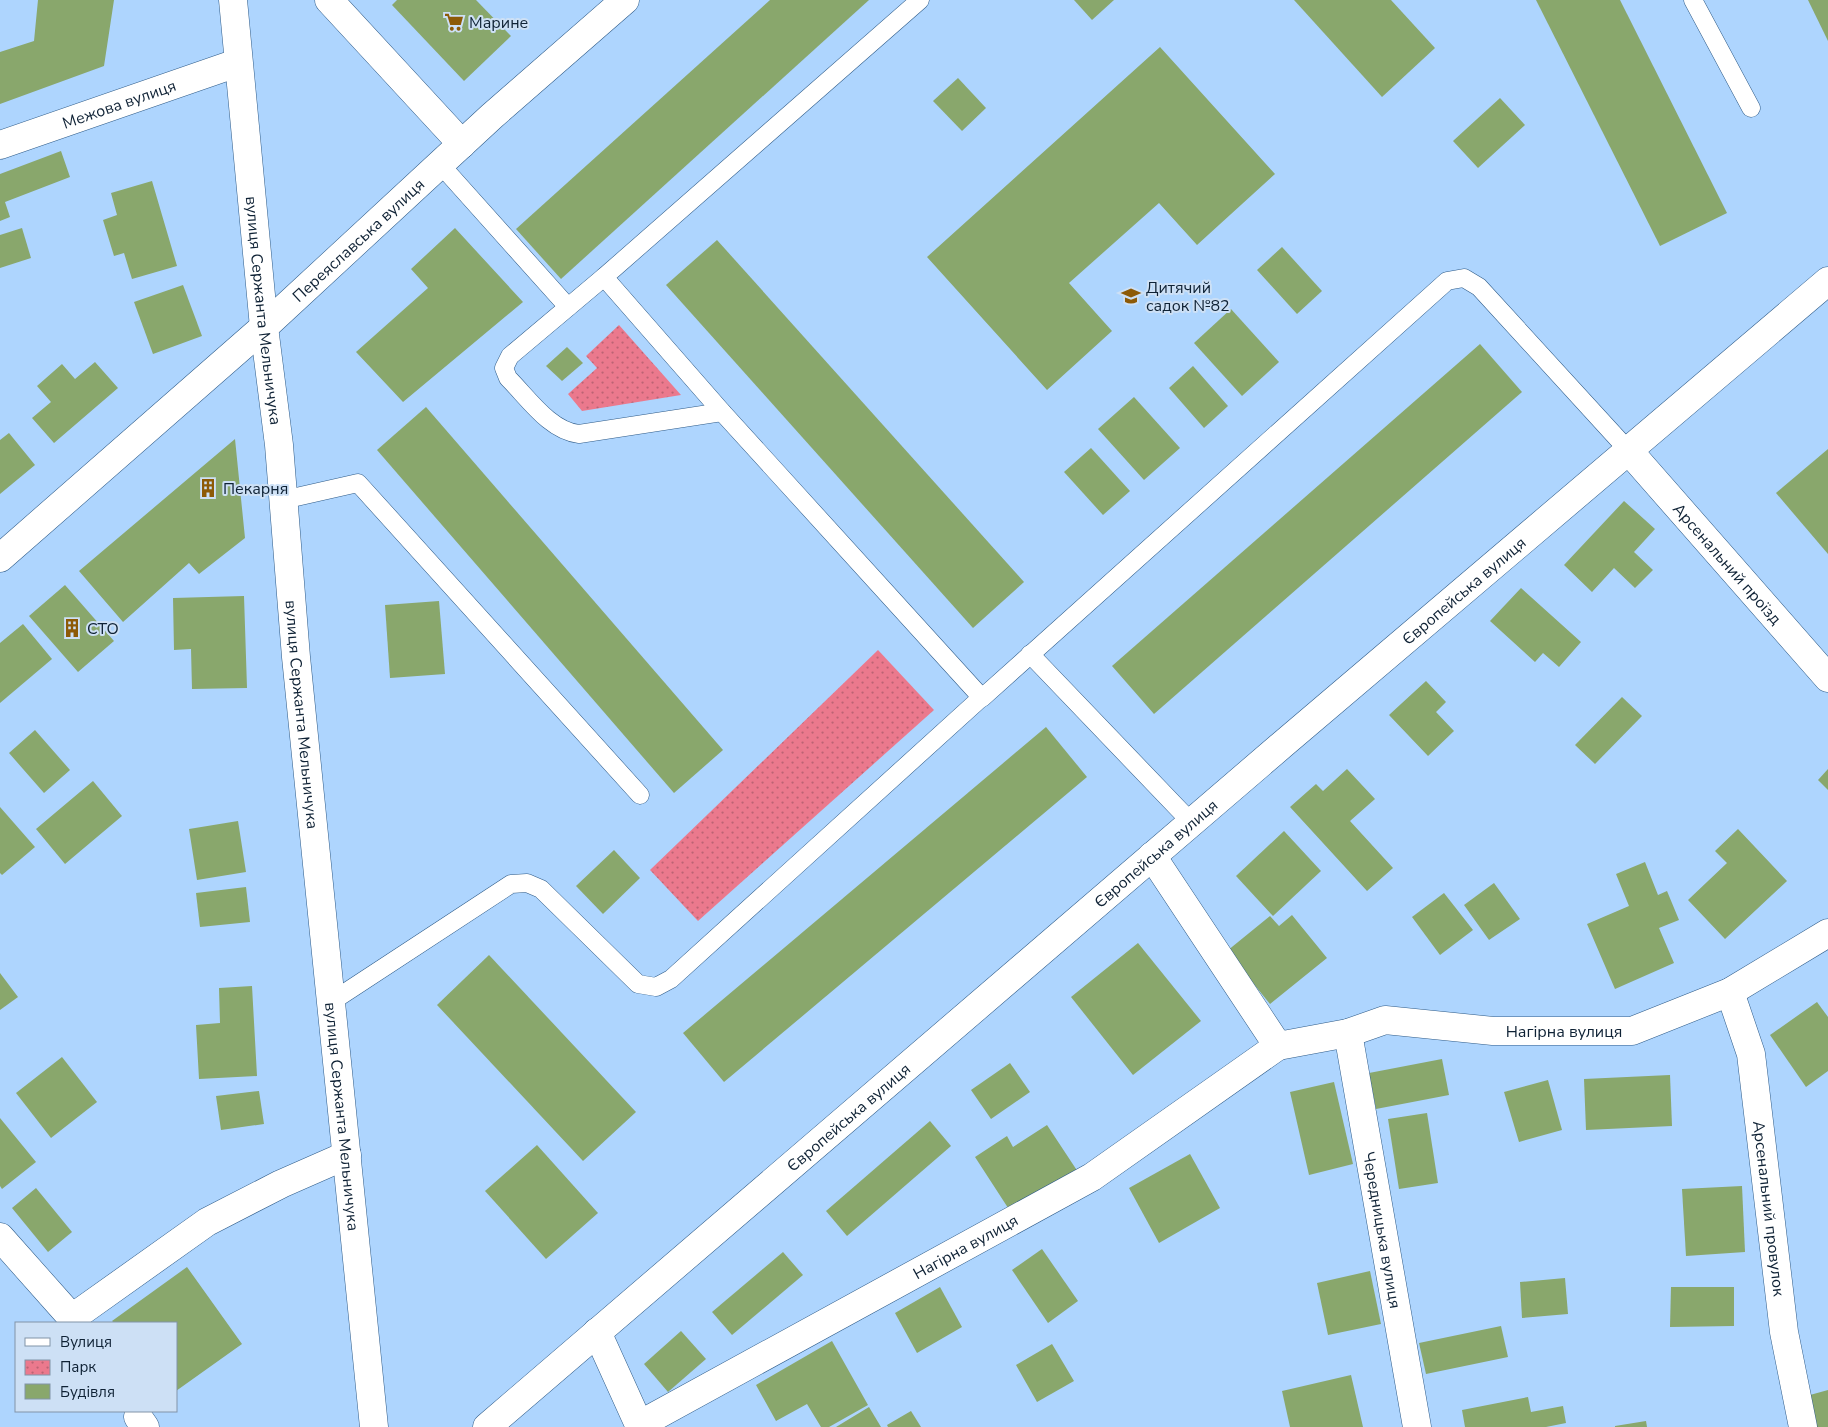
<svg xmlns="http://www.w3.org/2000/svg" width="1828" height="1427" viewBox="0 0 1828 1427" font-family="'Nunito Sans',sans-serif">
<style>
.park{fill:url(#park-dots)}
.building{fill:#89a76c}
.lines{fill:none;stroke-linecap:round;stroke-linejoin:round}
.service-casing{stroke:#2e5b88;stroke-width:19}
.minor-casing{stroke:#2e5b88;stroke-width:29}
.tertiary-casing{stroke:#2e5b88;stroke-width:29}
.service{stroke:#fff;stroke-width:18}
.minor{stroke:#fff;stroke-width:28}
.tertiary{stroke:#fff;stroke-width:28}
.labels{text-anchor:middle;stroke-width:4;stroke-linejoin:round;paint-order:stroke}
.poi-label{font-size:16px;fill:#0f2235;stroke:#cde0f5;text-anchor:start}
.street-label{font-size:16px;fill:#0f2235;stroke:#cde0f5}
</style>
<defs>
<pattern id="park-dots" width="8" height="8" patternUnits="userSpaceOnUse" patternTransform="scale(1.25)"><rect width="8" height="8" fill="#eb798d"/><path d="M2 2h.1M6 6h.1" fill="none" stroke="#bd6374" stroke-width="1.8" stroke-linecap="round"/></pattern>
</defs>
<rect width="100%" height="100%" fill="#aed5fe"/>
<g class="park">
<path d="M 619,325 L 681,395 L 582,411 L 568,394 L 597,368 L 586,356 Z"/>
<path d="M 878,650 L 934,710 L 698,921 L 650,870 Z"/>
</g>
<g class="building">
<path d="M 38,0 L 114,0 L 104,66 L 0,104 L 0,52 L 34,41 Z"/>
<path d="M 397,0 L 476,0 L 511,36 L 464,81 L 392,5 Z"/>
<path d="M 770,0 L 869,0 L 561,279 L 516,229 Z"/>
<path d="M 1074,0 L 1114,0 L 1092,20 Z"/>
<path d="M 1294,0 L 1391,0 L 1435,48 L 1382,97 Z"/>
<path d="M 1536,0 L 1620,0 L 1727,213 L 1660,246 Z"/>
<path d="M 1808,0 L 1828,0 L 1828,41 Z"/>
<path d="M 1160,47 L 1275,174 L 1197,245 L 1159,203 L 1069,283 L 1112,331 L 1047,390 L 927,257 Z"/>
<path d="M 958,78 L 986,108 L 962,131 L 933,101 Z"/>
<path d="M 1500,98 L 1525,125 L 1478,168 L 1453,141 Z"/>
<path d="M 61,151 L 70,177 L 5,202 L 10,217 L 0,221 L 0,174 Z"/>
<path d="M 152,181 L 177,266 L 132,279 L 124,253 L 114,256 L 103,220 L 117,215 L 111,193 Z"/>
<path d="M 22,228 L 31,258 L 0,268 L 0,235 Z"/>
<path d="M 455,228 L 523,302 L 403,402 L 356,352 L 428,288 L 411,269 Z"/>
<path d="M 717,240 L 1024,582 L 973,628 L 666,285 Z"/>
<path d="M 1282,247 L 1322,291 L 1297,314 L 1257,270 Z"/>
<path d="M 183,285 L 202,336 L 153,354 L 134,302 Z"/>
<path d="M 1231,309 L 1279,362 L 1242,396 L 1194,343 Z"/>
<path d="M 1480,344 L 1522,392 L 1154,714 L 1112,666 Z"/>
<path d="M 567,347 L 583,363 L 562,381 L 546,366 Z"/>
<path d="M 95,362 L 118,388 L 54,443 L 32,418 L 51,402 L 37,386 L 62,364 L 75,379 Z"/>
<path d="M 1193,366 L 1228,406 L 1204,428 L 1169,388 Z"/>
<path d="M 1134,397 L 1180,448 L 1144,480 L 1098,429 Z"/>
<path d="M 426,407 L 723,750 L 674,793 L 377,450 Z"/>
<path d="M 9,433 L 35,465 L 0,494 L 0,440 Z"/>
<path d="M 235,439 L 245,538 L 199,574 L 189,563 L 123,622 L 79,571 Z"/>
<path d="M 1091,448 L 1130,491 L 1103,515 L 1064,472 Z"/>
<path d="M 1828,449 L 1828,554 L 1776,493 Z"/>
<path d="M 1624,501 L 1655,529 L 1634,552 L 1653,570 L 1635,588 L 1614,568 L 1592,592 L 1564,565 Z"/>
<path d="M 65,585 L 114,641 L 78,672 L 29,616 Z"/>
<path d="M 1521,588 L 1581,642 L 1559,667 L 1543,653 L 1535,662 L 1490,621 Z"/>
<path d="M 244,596 L 247,688 L 192,689 L 191,649 L 174,650 L 173,598 Z"/>
<path d="M 439,601 L 445,674 L 390,678 L 385,605 Z"/>
<path d="M 23,624 L 52,659 L 0,703 L 0,643 Z"/>
<path d="M 1426,681 L 1446,702 L 1436,712 L 1454,731 L 1428,756 L 1389,715 Z"/>
<path d="M 1622,697 L 1642,716 L 1595,764 L 1575,745 Z"/>
<path d="M 1046,727 L 1087,777 L 724,1082 L 683,1033 Z"/>
<path d="M 35,730 L 70,770 L 44,793 L 9,753 Z"/>
<path d="M 1347,769 L 1375,799 L 1350,821 L 1393,868 L 1367,891 L 1290,807 L 1316,784 L 1323,791 Z"/>
<path d="M 1828,769 L 1828,790 L 1818,780 Z"/>
<path d="M 93,781 L 122,816 L 65,864 L 36,829 Z"/>
<path d="M 0,807 L 35,847 L 2,875 L 0,873 Z"/>
<path d="M 238,821 L 246,872 L 197,880 L 189,829 Z"/>
<path d="M 1738,829 L 1787,881 L 1725,939 L 1688,900 L 1727,863 L 1715,851 Z"/>
<path d="M 1284,831 L 1321,871 L 1273,916 L 1236,876 Z"/>
<path d="M 614,850 L 640,878 L 603,914 L 576,886 Z"/>
<path d="M 1645,862 L 1658,895 L 1667,891 L 1679,920 L 1659,928 L 1674,963 L 1615,989 L 1587,924 L 1629,906 L 1616,874 Z"/>
<path d="M 1494,883 L 1520,919 L 1489,940 L 1464,905 Z"/>
<path d="M 246,887 L 250,922 L 200,927 L 196,893 Z"/>
<path d="M 1444,893 L 1473,930 L 1440,955 L 1412,917 Z"/>
<path d="M 1292,915 L 1327,958 L 1270,1004 L 1227,951 L 1270,916 L 1279,926 Z"/>
<path d="M 1138,943 L 1201,1021 L 1133,1075 L 1071,997 Z"/>
<path d="M 489,955 L 636,1112 L 583,1161 L 437,1005 Z"/>
<path d="M 0,973 L 18,997 L 0,1010 Z"/>
<path d="M 252,986 L 257,1076 L 199,1079 L 196,1025 L 220,1023 L 219,988 Z"/>
<path d="M 1817,1002 L 1828,1017 L 1828,1071 L 1806,1087 L 1770,1035 Z"/>
<path d="M 62,1057 L 97,1102 L 51,1138 L 16,1093 Z"/>
<path d="M 1442,1059 L 1449,1095 L 1376,1109 L 1369,1073 Z"/>
<path d="M 1010,1063 L 1030,1092 L 991,1119 L 971,1090 Z"/>
<path d="M 1670,1075 L 1672,1126 L 1586,1130 L 1584,1079 Z"/>
<path d="M 1548,1080 L 1562,1130 L 1519,1142 L 1504,1092 Z"/>
<path d="M 1334,1082 L 1353,1164 L 1309,1175 L 1290,1092 Z"/>
<path d="M 259,1091 L 264,1124 L 221,1130 L 216,1096 Z"/>
<path d="M 1427,1113 L 1438,1183 L 1399,1189 L 1388,1119 Z"/>
<path d="M 0,1118 L 36,1162 L 2,1189 L 0,1186 Z"/>
<path d="M 930,1121 L 951,1146 L 847,1236 L 826,1211 Z"/>
<path d="M 1047,1125 L 1078,1172 L 1012,1214 L 975,1157 L 1007,1136 L 1013,1147 Z"/>
<path d="M 537,1145 L 598,1213 L 546,1259 L 485,1191 Z"/>
<path d="M 1190,1154 L 1220,1208 L 1159,1243 L 1129,1188 Z"/>
<path d="M 1742,1186 L 1745,1252 L 1686,1256 L 1682,1189 Z"/>
<path d="M 36,1188 L 72,1232 L 48,1252 L 12,1208 Z"/>
<path d="M 1042,1249 L 1078,1301 L 1048,1323 L 1012,1270 Z"/>
<path d="M 783,1252 L 803,1275 L 732,1335 L 712,1312 Z"/>
<path d="M 187,1267 L 242,1344 L 176,1391 L 176,1323 L 114,1323 L 112,1321 Z"/>
<path d="M 1370,1271 L 1381,1324 L 1328,1335 L 1317,1283 Z"/>
<path d="M 1565,1278 L 1568,1314 L 1522,1318 L 1520,1282 Z"/>
<path d="M 940,1287 L 962,1327 L 917,1353 L 895,1313 Z"/>
<path d="M 1671,1287 L 1734,1287 L 1734,1326 L 1670,1327 Z"/>
<path d="M 1501,1326 L 1508,1357 L 1426,1374 L 1419,1343 Z"/>
<path d="M 681,1331 L 706,1359 L 668,1392 L 644,1364 Z"/>
<path d="M 832,1341 L 868,1405 L 829,1427 L 821,1427 L 807,1404 L 776,1421 L 756,1385 Z"/>
<path d="M 1052,1344 L 1074,1381 L 1037,1402 L 1016,1365 Z"/>
<path d="M 1351,1375 L 1363,1427 L 1290,1427 L 1282,1391 Z"/>
<path d="M 1828,1390 L 1828,1427 L 1817,1427 L 1810,1395 Z"/>
<path d="M 1528,1397 L 1531,1412 L 1563,1406 L 1566,1423 L 1546,1427 L 1465,1427 L 1462,1410 Z"/>
<path d="M 869,1407 L 881,1427 L 836,1427 Z"/>
<path d="M 911,1411 L 921,1427 L 888,1427 L 887,1425 Z"/>
<path d="M 1646,1421 L 1647,1427 L 1615,1427 L 1615,1426 Z"/>
</g>
<g class="lines">
<g class="service-casing">
<g id="service">
<path d="M 920,0 L 604,277 L 722,412 L 982,698 L 1447,281 L 1464,278 L 1479,287 L 1628,450"/>
<path d="M 1693,0 L 1751,108"/>
<path d="M 440,164 L 568,307"/>
<path d="M 604,277 L 510,356 L 504,368 L 508,378 C 528,398 550,431 579,434 L 722,412"/>
<path d="M 283,500 L 358,483 L 640,795"/>
<path d="M 1030,654 L 1191,822"/>
<path d="M 331,1002 L 511,884 L 527,883 L 541,889 L 638,984 L 656,987 L 671,979 L 982,697"/>
</g>
</g>
<g class="minor-casing">
<g id="minor">
<path d="M 329,0 L 462,144"/>
<path id="s1" d="M 0,145 L 237,63"/>
<path id="s2" d="M 1628,450 L 1828,678"/>
<path id="s3" d="M 0,558 L 264,327 L 492,116 L 625,0"/>
<path id="s4" d="M 1152,856 L 1278,1046 L 1348,1033 L 1385,1020 L 1493,1031 L 1632,1031 L 1730,992 L 1828,933"/>
<path id="s5" d="M 1730,992 L 1751,1054 L 1784,1332 L 1803,1427"/>
<path id="s6" d="M 1348,1033 L 1417,1427"/>
<path d="M 0,1237 L 72,1318 L 207,1222 L 281,1184 L 347,1155"/>
<path d="M 597,1332 L 640,1427"/>
<path d="M 138,1417 L 145,1427"/>
<path id="s7" d="M 639,1425 L 1092,1177 L 1278,1046"/>
</g>
</g>
<g class="tertiary-casing">
<g id="tertiary">
<path id="s8" d="M 233,0 L 264,327 L 279,445 L 296,657 L 374,1427"/>
<path id="s9" d="M 487,1427 L 1283,744 L 1828,281"/>
</g>
</g>
<use href="#service" class="service"/>
<use href="#minor" class="minor"/>
<use href="#tertiary" class="tertiary"/>
</g>
<defs>
<g id="supermarket-bare" transform="scale(1.5)"><path d="M-6-5.5h2.5l.6 2H6L4.5 2H-2.5L-4.4-4H-6ZM-1.5 3.2a1.3 1.3 0 1 0 .1 0ZM3 3.2a1.3 1.3 0 1 0 .1 0Z" fill="#8d5a07" stroke="#cde0f5" stroke-width="2.5" paint-order="stroke"/></g>
<g id="school-bare" transform="scale(1.5)"><path d="M0-5L7-2L0 1L-7-2ZM-4 1L0 2.5L4 1V4Q0 6-4 4Z" fill="#8d5a07" stroke="#cde0f5" stroke-width="2.5" paint-order="stroke"/></g>
<g id="building-bare" transform="scale(1.5)"><path d="M-4-6H4V6H1V3H-1V6H-4ZM-2.5-4.3h1.7v1.8h-1.7ZM.8-4.3h1.7v1.8H.8ZM-2.5-1h1.7V.8h-1.7ZM.8-1h1.7V.8H.8Z" fill="#8d5a07" stroke="#cde0f5" stroke-width="2.5" paint-order="stroke"/></g>
</defs>
<g fill-rule="evenodd">
<use href="#supermarket-bare" x="454" y="22"/>
<use href="#school-bare" x="1131" y="296"/>
<use href="#building-bare" x="208" y="488"/>
<use href="#building-bare" x="72" y="628"/>
</g>
<g class="labels">
<g class="poi-label">
<text x="469" y="28">Марине</text>
<text x="1146" y="293">Дитячий<tspan x="1146" dy="18">садок №82</tspan></text>
<text x="223" y="494">Пекарня</text>
<text x="87" y="634">СТО</text>
</g>
<g class="street-label">
<text dy="6" stroke="none"><textPath href="#s1" startOffset="126">Межова вулиця</textPath></text>
<text dy="6" stroke="none"><textPath href="#s3" startOffset="479">Переяславська вулиця</textPath></text>
<text dy="6" stroke="none"><textPath href="#s8" startOffset="312">вулиця Сержанта Мельничука</textPath></text>
<text dy="6" stroke="none"><textPath href="#s2" startOffset="151">Арсенальний проїзд</textPath></text>
<text dy="6" stroke="none"><textPath href="#s9" startOffset="1286">Європейська вулиця</textPath></text>
<text dy="6" stroke="none"><textPath href="#s8" startOffset="718">вулиця Сержанта Мельничука</textPath></text>
<text dy="6" stroke="none"><textPath href="#s9" startOffset="881">Європейська вулиця</textPath></text>
<text dy="6" stroke="none"><textPath href="#s4" startOffset="518">Нагірна вулиця</textPath></text>
<text dy="6" stroke="none"><textPath href="#s9" startOffset="476">Європейська вулиця</textPath></text>
<text dy="6" stroke="none"><textPath href="#s8" startOffset="1122">вулиця Сержанта Мельничука</textPath></text>
<text dy="6" stroke="none"><textPath href="#s5" startOffset="221">Арсенальний провулок</textPath></text>
<text dy="6" stroke="none"><textPath href="#s6" startOffset="200">Чередницька вулиця</textPath></text>
<text dy="6" stroke="none"><textPath href="#s7" startOffset="372">Нагірна вулиця</textPath></text>
</g>
</g>
<rect x="15" y="1322" width="162" height="90" fill="#cde0f5" stroke="#8194a8"/>
<rect x="25" y="1338" width="25" height="8" fill="#ffffff" stroke="#8194a8"/>
<text x="60" y="1347" font-size="15" fill="#0f2235">Вулиця</text>
<rect x="25" y="1360" width="25" height="15" fill="url(#park-dots)" stroke="#8194a8"/>
<text x="60" y="1372" font-size="15" fill="#0f2235">Парк</text>
<rect x="25" y="1384" width="25" height="15" fill="#89a76c" stroke="#8194a8"/>
<text x="60" y="1397" font-size="15" fill="#0f2235">Будівля</text>
</svg>
